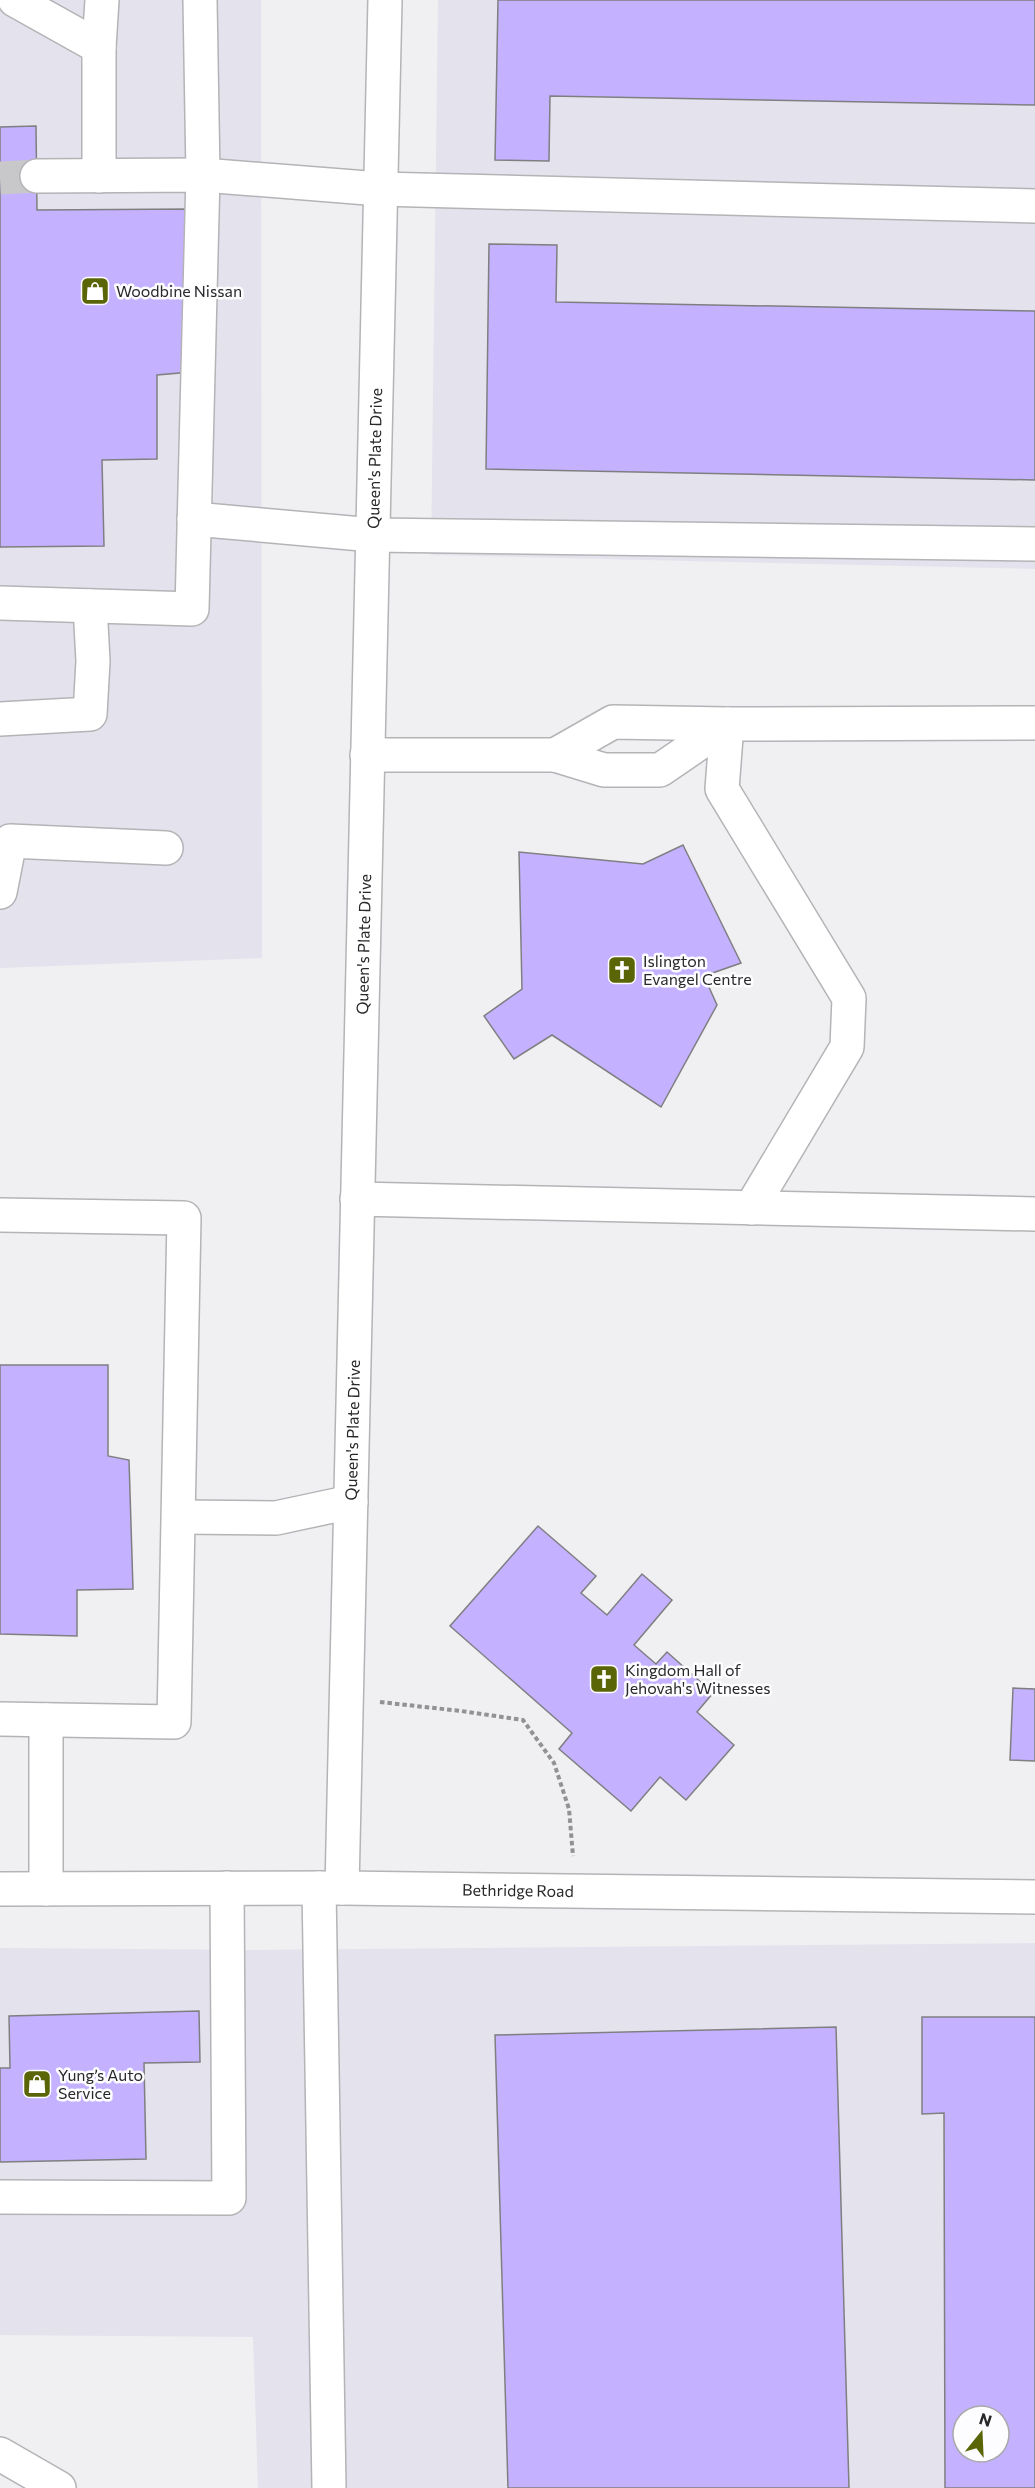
<svg xmlns="http://www.w3.org/2000/svg" width="1035" height="2488" viewBox="0 0 1035 2488" font-family="Commissioner,sans-serif">
<style>
.built{fill:#e4e2ed;fill-rule:evenodd}
.building{fill:#c4b1ff;stroke:#7f7f81;stroke-width:1.5;fill-rule:evenodd}
.lines{fill:none;stroke-linecap:round;stroke-linejoin:round}
.minor-tunnel{stroke:#c8c7ca;stroke-width:33;stroke-dasharray:33 16;stroke-linecap:butt}
.minor-casing{stroke:#b4b3b6;stroke-width:36}
.path{stroke:#929193;stroke-width:4;stroke-dasharray:4.5 3;stroke-linecap:butt}
.minor{stroke:#fff;stroke-width:33}
.labels{text-anchor:middle;stroke-width:5;stroke-linejoin:round;paint-order:stroke}
.poi-label{font-size:16px;fill:#292829;stroke:#fdfdff;text-anchor:start}
.street-label{font-size:16px;fill:#292829;stroke:#fdfdff}
</style>
<rect width="100%" height="100%" fill="#f0eff2"/>
<g class="built">
<path d="M 0,0 L 261,0 L 262,958 L 0,968 Z"/>
<path d="M 438,0 L 1035,0 L 1035,569 L 431,555 Z"/>
<path d="M 1035,1943 L 1035,2488 L 258,2488 L 253,2337 L 0,2335 L 0,1948 L 254,1950 ZM 963,2416 L 999,2416 L 999,2452 L 963,2452 Z"/>
</g>
<g class="building">
<path d="M 498,0 L 1035,0 L 1035,105 L 550,96 L 549,161 L 495,160 Z"/>
<path d="M 36,126 L 37,210 L 191,209 L 191,372 L 157,375 L 157,459 L 102,460 L 104,546 L 0,547 L 0,127 Z"/>
<path d="M 489,244 L 557,245 L 556,302 L 1035,311 L 1035,480 L 486,469 Z"/>
<path d="M 683,845 L 741,963 L 704,976 L 717,1005 L 661,1107 L 552,1035 L 514,1059 L 484,1016 L 522,989 L 519,852 L 643,864 Z"/>
<path d="M 0,1365 L 108,1365 L 108,1456 L 129,1460 L 133,1589 L 77,1590 L 77,1636 L 0,1634 Z"/>
<path d="M 538,1526 L 596,1576 L 581,1593 L 607,1615 L 642,1574 L 672,1600 L 634,1645 L 656,1664 L 667,1652 L 713,1693 L 697,1712 L 734,1745 L 686,1800 L 660,1777 L 631,1811 L 559,1749 L 572,1733 L 450,1626 Z"/>
<path d="M 1013,1688 L 1035,1689 L 1035,1761 L 1010,1760 Z"/>
<path d="M 199,2011 L 200,2062 L 144,2063 L 146,2159 L 0,2162 L 0,2068 L 10,2068 L 9,2016 Z"/>
<path d="M 922,2017 L 1035,2017 L 1035,2488 L 945,2488 L 944,2113 L 922,2114 ZM 963,2416 L 999,2416 L 999,2452 L 963,2452 Z"/>
<path d="M 836,2027 L 849,2488 L 508,2488 L 495,2035 Z"/>
</g>
<g class="lines">
<path class="minor-tunnel" d="M 0,178 L 37,176"/>
<g class="minor-casing">
<g id="minor">
<path d="M 15,0 L 99,47 L 99,176"/>
<path d="M 99,47 L 102,0"/>
<path d="M 37,176 L 203,175 L 380,189 L 1035,206"/>
<path d="M 194,519 L 373,535 L 1035,544"/>
<path d="M 0,603 L 192,609 L 203,175 L 200,0"/>
<path d="M 0,719 L 90,714 L 93,661 L 90,606"/>
<path d="M 367,755 L 555,755 L 604,770 L 660,770 L 727,724 L 1035,723"/>
<path d="M 555,755 L 613,722 L 727,724 L 722,789 L 849,998 L 847,1047 L 751,1208"/>
<path d="M 0,892 L 10,841 L 166,848"/>
<path d="M 357,1199 L 1035,1214"/>
<path d="M 0,1215 L 184,1218 L 174,1722 L 0,1719"/>
<path d="M 180,1517 L 276,1518 L 351,1502"/>
<path d="M 46,1720 L 46,1889"/>
<path d="M 319,1888 L 329,2488"/>
<path id="s1" d="M 342,1888 L 385,0"/>
<path id="s2" d="M 0,1889 L 342,1888 L 1035,1897"/>
<path d="M 0,2197 L 229,2198 L 227,1888"/>
<path d="M 0,2454 L 59,2488"/>
</g>
</g>
<path class="path" d="M 380,1702 L 461,1711 L 523,1720 L 554,1763 L 569,1809 L 573,1856"/>
<use href="#minor" class="minor"/>
</g>
<defs>
<g id="shop-square" transform="scale(1.5)"><rect x="-9" y="-9" width="18" height="18" rx="4" fill="#5a6508" stroke="#fdfdff"/><path d="M-5-2.5h2.3a2.7 3.5 0 0 1 5.4 0H5L5.5 6h-11ZM-1.5-2.5h3a1.5 2.3 0 0 0-3 0Z" fill="#fff"/></g>
<g id="church-square" transform="scale(1.5)"><rect x="-9" y="-9" width="18" height="18" rx="4" fill="#5a6508" stroke="#fdfdff"/><path d="M-1.2-6h2.4v3.5h3.3v2.4h-3.3V6h-2.4V-.1h-3.3v-2.4h3.3Z" fill="#fff"/></g>
</defs>
<g fill-rule="evenodd">
<use href="#shop-square" x="95" y="291"/>
<use href="#church-square" x="622" y="970"/>
<use href="#church-square" x="604" y="1679"/>
<use href="#shop-square" x="37" y="2084"/>
</g>
<g class="labels">
<g class="poi-label">
<text x="116" y="297">Woodbine Nissan</text>
<text x="643" y="967">Islington<tspan x="643" dy="18">Evangel Centre</tspan></text>
<text x="625" y="1676">Kingdom Hall of<tspan x="625" dy="18">Jehovah's Witnesses</tspan></text>
<text x="58" y="2081">Yung’s Auto<tspan x="58" dy="18">Service</tspan></text>
</g>
<g class="street-label">
<text dy="6" stroke="none"><textPath href="#s1" startOffset="1430">Queen's Plate Drive</textPath></text>
<text dy="6" stroke="none"><textPath href="#s1" startOffset="944">Queen's Plate Drive</textPath></text>
<text dy="6" stroke="none"><textPath href="#s1" startOffset="458">Queen's Plate Drive</textPath></text>
<text dy="6" stroke="none"><textPath href="#s2" startOffset="518">Bethridge Road</textPath></text>
</g>
</g>
<g transform="translate(981 2434) rotate(18)"><circle r="28" fill="#fdfdff" stroke="#a8a8a9" stroke-width="1.5"/>
<path d="M0-4.5L10 22L0 15L-10 22Z" fill="#5a6508"/>
<text y="-9" font-size="16" font-weight="bold" text-anchor="middle" fill="#292829">N</text>
</g>
</svg>
